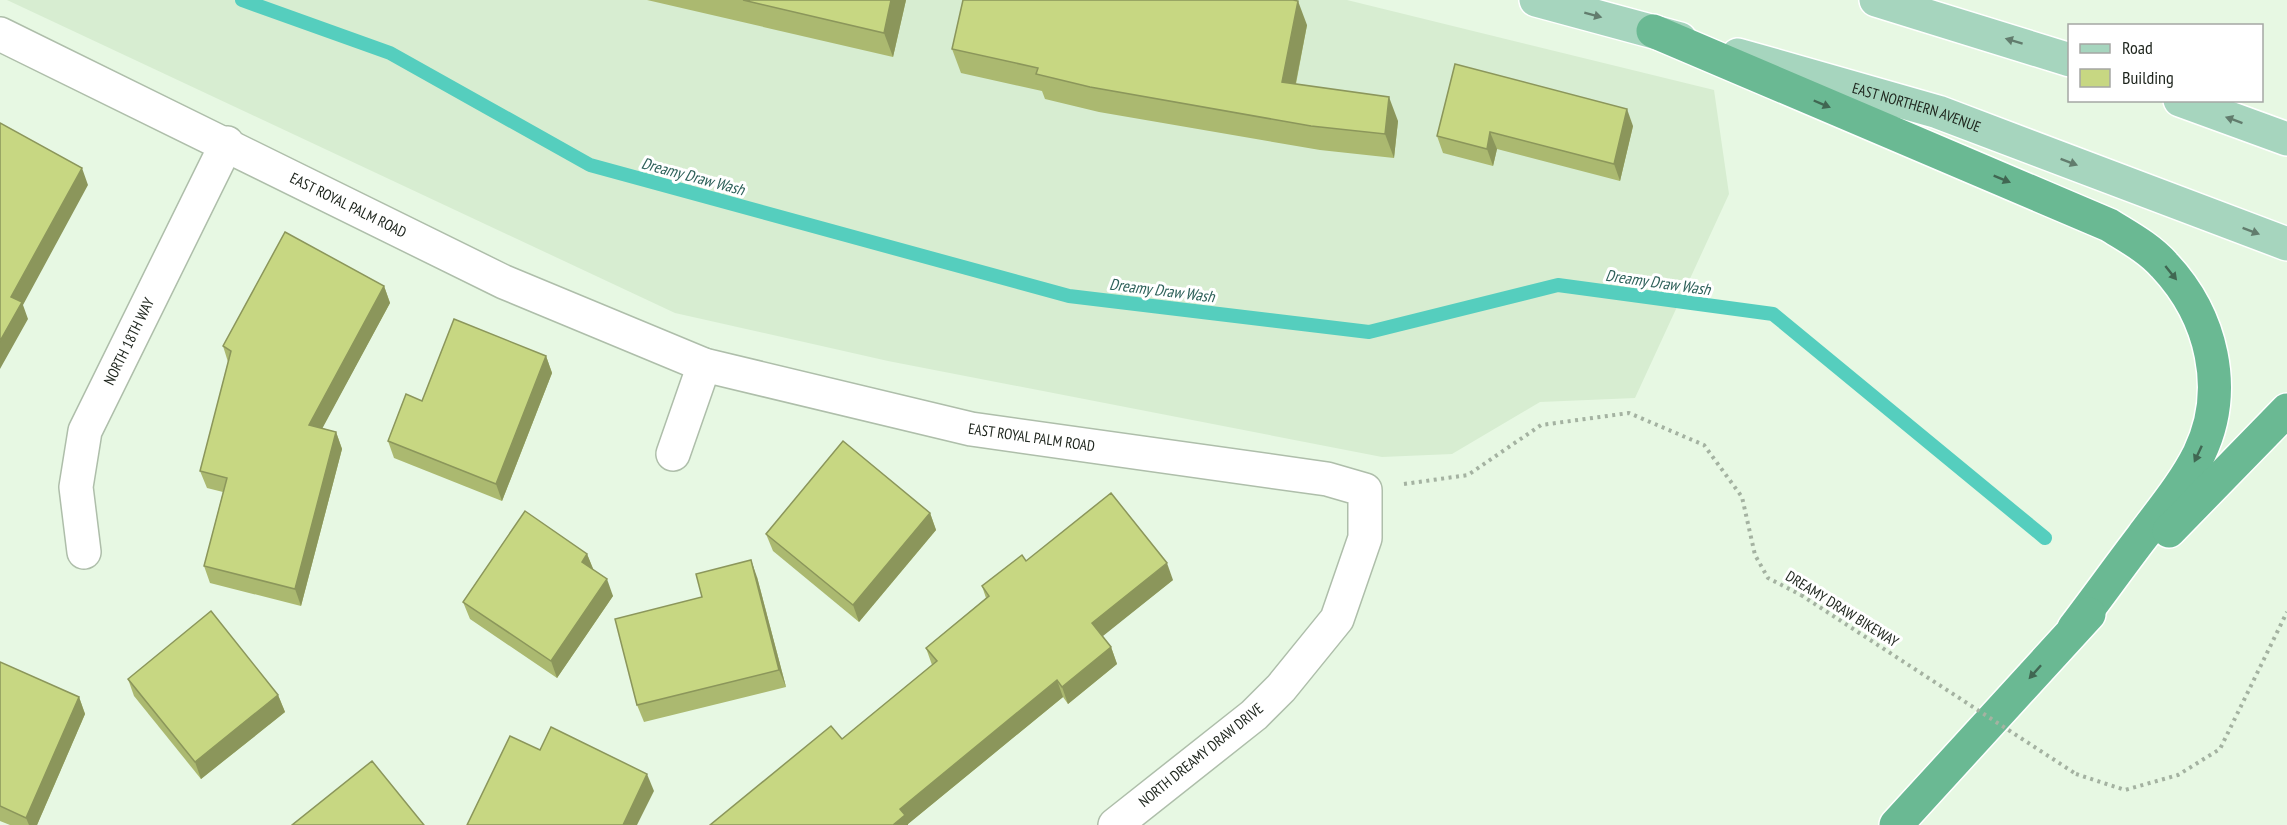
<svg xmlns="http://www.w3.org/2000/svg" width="2287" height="825" viewBox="0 0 2287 825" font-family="'PT Sans Narrow',sans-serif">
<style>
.built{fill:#d7edd1}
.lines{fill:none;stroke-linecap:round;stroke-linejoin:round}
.stream{stroke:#55cebe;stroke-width:14}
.minor-casing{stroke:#aebeaa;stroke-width:36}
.primary-casing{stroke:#fff;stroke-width:36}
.motorway-casing{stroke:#fff;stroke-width:36}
.path{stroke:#a4b2a1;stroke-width:4;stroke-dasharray:3 4.5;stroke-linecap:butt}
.minor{stroke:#fff;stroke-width:33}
.primary{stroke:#a6d5be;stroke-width:33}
.motorway{stroke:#6ab993;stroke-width:33}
.path-bridge{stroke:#a4b2a1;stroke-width:4;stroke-dasharray:3 4.5;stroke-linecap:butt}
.wall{fill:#abb970}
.shaded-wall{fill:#8b965b}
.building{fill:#c7d782;stroke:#8b965b;stroke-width:1.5}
.oneway{fill:#627c6d}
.oneway2{fill:#406752}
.labels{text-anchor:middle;stroke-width:6;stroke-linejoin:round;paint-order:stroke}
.street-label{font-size:15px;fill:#1d241c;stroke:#fff}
.water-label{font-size:16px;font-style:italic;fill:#2d6059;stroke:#fff}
</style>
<rect width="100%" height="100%" fill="#e7f8e3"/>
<path class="built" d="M 7,0 L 1347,0 L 1714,90 L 1729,194 L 1635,398 L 1540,402 L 1452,454 L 1382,457 L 888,361 L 675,313 Z"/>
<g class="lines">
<path class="stream" d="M 242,0 L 390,53 L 590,165 L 1069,296 L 1369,332 L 1558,285 L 1773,314 L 2045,538"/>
<g class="minor-casing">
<g id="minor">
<path id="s1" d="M 0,34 L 504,282 L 704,365 L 971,429 L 1327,479 L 1365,490 L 1365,538 L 1337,619 L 1281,688 L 1254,715 L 1115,825"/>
<path d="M 673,454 L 704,365"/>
<path id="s2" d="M 84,552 L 76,487 L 85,431 L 227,143"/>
</g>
</g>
<g class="primary-casing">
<g id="primary">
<path d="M 1536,0 L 1680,39"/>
<path d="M 1876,0 L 2070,60"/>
<path id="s3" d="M 1738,55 L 1938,112 L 2287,244"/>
<path d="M 2180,100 L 2287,139"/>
</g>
</g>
<g class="motorway-casing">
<g id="motorway">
<path d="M 1653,31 L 2109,225 C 2128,237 2149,248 2164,265 C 2212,316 2230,390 2199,454 C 2184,484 2162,510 2142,537 C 2119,567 2097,598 2074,628"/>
<path d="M 2169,531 L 2287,410"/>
<path d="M 1896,825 L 2089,614"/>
</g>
</g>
<g class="path">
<path d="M 1404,484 L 1468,475 L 1541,425 L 1629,413 L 1704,445 L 1742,497 L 1755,555 L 1768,578 L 1801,595"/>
<path d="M 2076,774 L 2125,790 L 2178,775 L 2220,749 L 2287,612"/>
</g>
<use href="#minor" class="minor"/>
<use href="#primary" class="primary"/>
<use href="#motorway" class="motorway"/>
<path class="path-bridge" d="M 1801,595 L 2076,774"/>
</g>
<g class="wall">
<path d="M 647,0 L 906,0 L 893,57 Z"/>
<path d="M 1307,25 L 1296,84 L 1398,121 L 1394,158 L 1320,150 L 1099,112 L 1045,99 L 1042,91 L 961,73 L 952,49 Z"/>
<path d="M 1455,64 L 1633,126 L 1620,181 L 1497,149 L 1493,166 L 1443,153 L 1437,136 Z"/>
<path d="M 384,286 L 390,303 L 322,428 L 336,432 L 342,449 L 301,606 L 210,583 L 204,566 L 223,492 L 207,488 L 200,471 L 228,362 L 223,346 Z"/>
<path d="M 546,356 L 552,373 L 502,501 L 394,458 L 388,441 L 422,401 Z"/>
<path d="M 930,513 L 936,530 L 859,622 L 773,551 L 766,534 Z"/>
<path d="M 587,554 L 593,569 L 613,596 L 557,678 L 470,619 L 463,602 Z"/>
<path d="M 1026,561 L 1173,580 L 1102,636 L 1111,647 L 1117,664 L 1068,704 L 1063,697 L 908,824 L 908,825 L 710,825 L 842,739 L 932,665 L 926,648 L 986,598 L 982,586 Z"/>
<path d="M 757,577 L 786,687 L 644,722 L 637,705 Z"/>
<path d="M 0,662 L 79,697 L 85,714 L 37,825 L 10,825 L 0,821 Z"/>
<path d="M 128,679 L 278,695 L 285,712 L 201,779 L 134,696 Z"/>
</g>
<g class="shaded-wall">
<path d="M 891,0 L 906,0 L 893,57 L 884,33 Z"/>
<path d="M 1298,1 L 1307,25 L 1291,107 L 1282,82 Z"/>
<path d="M 1389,97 L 1398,121 L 1394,158 L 1385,134 Z"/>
<path d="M 1627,109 L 1633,126 L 1620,181 L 1614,164 Z"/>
<path d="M 1490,132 L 1497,149 L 1493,166 L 1487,149 Z"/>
<path d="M 82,168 L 88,185 L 23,305 L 28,319 L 0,369 L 0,341 L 11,297 Z"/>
<path d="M 384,286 L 390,303 L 315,442 L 309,425 Z"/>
<path d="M 546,356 L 552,373 L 502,501 L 496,484 Z"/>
<path d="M 336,432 L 342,449 L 301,606 L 295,589 Z"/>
<path d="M 930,513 L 936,530 L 859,622 L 853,605 Z"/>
<path d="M 587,554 L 594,571 L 582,562 Z"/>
<path d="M 751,560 L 757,577 L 786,687 L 779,670 Z"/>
<path d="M 1167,563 L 1173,580 L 1098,640 L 1092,623 Z"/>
<path d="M 607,579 L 613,596 L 557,678 L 551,661 Z"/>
<path d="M 1111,647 L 1117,664 L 1068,704 L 1062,687 Z"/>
<path d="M 1057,680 L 1063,697 L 908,824 L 908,825 L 893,825 L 900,809 Z"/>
<path d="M 278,695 L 285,712 L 201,779 L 195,762 Z"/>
<path d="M 79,697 L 85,714 L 37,825 L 29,825 L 26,818 Z"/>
<path d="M 647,774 L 654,791 L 637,825 L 623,825 Z"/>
</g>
<g class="building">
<path d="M 743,0 L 891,0 L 884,33 Z"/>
<path d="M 963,0 L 1293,0 L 1298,1 L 1282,82 L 1389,97 L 1385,134 L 1311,126 L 1090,87 L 1036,74 L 1038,68 L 952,49 Z"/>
<path d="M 1455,64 L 1627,109 L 1614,164 L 1490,132 L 1487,149 L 1437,136 Z"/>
<path d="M 0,123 L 82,168 L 11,297 L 22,302 L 0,341 Z"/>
<path d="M 285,232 L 384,286 L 309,425 L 336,432 L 295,589 L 204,566 L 227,478 L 200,471 L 231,351 L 223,346 Z"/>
<path d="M 454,319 L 546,356 L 496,484 L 388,441 L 406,394 L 422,401 Z"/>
<path d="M 843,441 L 930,513 L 853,605 L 766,534 Z"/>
<path d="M 1111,493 L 1167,563 L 1092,623 L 1111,647 L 1062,687 L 1057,680 L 900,809 L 905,815 L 893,825 L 710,825 L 831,726 L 842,739 L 937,661 L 926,648 L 989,596 L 982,586 L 1022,555 L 1026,561 Z"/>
<path d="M 525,511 L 587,554 L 582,562 L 607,579 L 551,661 L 463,602 Z"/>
<path d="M 751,560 L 779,670 L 637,705 L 615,619 L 702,597 L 696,574 Z"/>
<path d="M 211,611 L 278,695 L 195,762 L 128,679 Z"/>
<path d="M 0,662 L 79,697 L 26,818 L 0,806 Z"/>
<path d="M 551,727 L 647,774 L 623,825 L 467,825 L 510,736 L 540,750 Z"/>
<path d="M 372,761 L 424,825 L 292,825 Z"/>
</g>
<defs><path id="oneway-solid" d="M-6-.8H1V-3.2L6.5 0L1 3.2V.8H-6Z" transform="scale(1.5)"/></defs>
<g class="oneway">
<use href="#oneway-solid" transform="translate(1593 15) rotate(15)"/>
<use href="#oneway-solid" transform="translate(2014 41) rotate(-163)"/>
<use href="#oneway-solid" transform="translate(2234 120) rotate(-160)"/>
<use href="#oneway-solid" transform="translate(2069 162) rotate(21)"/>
<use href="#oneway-solid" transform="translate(2251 231) rotate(21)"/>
</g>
<g class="oneway2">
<use href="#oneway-solid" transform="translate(1822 104) rotate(23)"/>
<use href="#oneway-solid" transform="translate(2002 179) rotate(22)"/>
<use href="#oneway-solid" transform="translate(2171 273) rotate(51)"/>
<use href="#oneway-solid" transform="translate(2198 454) rotate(115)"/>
<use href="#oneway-solid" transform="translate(2035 672) rotate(132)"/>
</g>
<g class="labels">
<g class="street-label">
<text dy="5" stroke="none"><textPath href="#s3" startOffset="186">EAST NORTHERN AVENUE</textPath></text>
<text dy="5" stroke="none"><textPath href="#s1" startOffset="388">EAST ROYAL PALM ROAD</textPath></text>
<text dy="5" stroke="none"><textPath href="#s2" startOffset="222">NORTH 18TH WAY</textPath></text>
<text dy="5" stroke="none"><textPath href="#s1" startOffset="1114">EAST ROYAL PALM ROAD</textPath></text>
<text transform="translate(1842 609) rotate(32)" y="5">DREAMY DRAW BIKEWAY</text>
<text transform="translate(1201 755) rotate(-39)" y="5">NORTH DREAMY DRAW DRIVE</text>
</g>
<g class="water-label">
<text transform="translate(693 176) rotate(15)" y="6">Dreamy Draw Wash</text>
<text transform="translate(1658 282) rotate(8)" y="6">Dreamy Draw Wash</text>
<text transform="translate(1162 290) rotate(7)" y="6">Dreamy Draw Wash</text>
</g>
</g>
<rect x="2068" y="24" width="195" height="78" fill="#ffffff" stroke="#a5a7a4" stroke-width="1.5"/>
<rect x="2080" y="44" width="30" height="9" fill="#a6d5be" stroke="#a5a7a4" stroke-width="1.5"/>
<text x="2122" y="54" font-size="18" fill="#1d241c">Road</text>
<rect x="2080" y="69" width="30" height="18" fill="#c7d782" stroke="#a5a7a4" stroke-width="1.5"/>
<text x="2122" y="84" font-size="18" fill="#1d241c">Building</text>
</svg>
